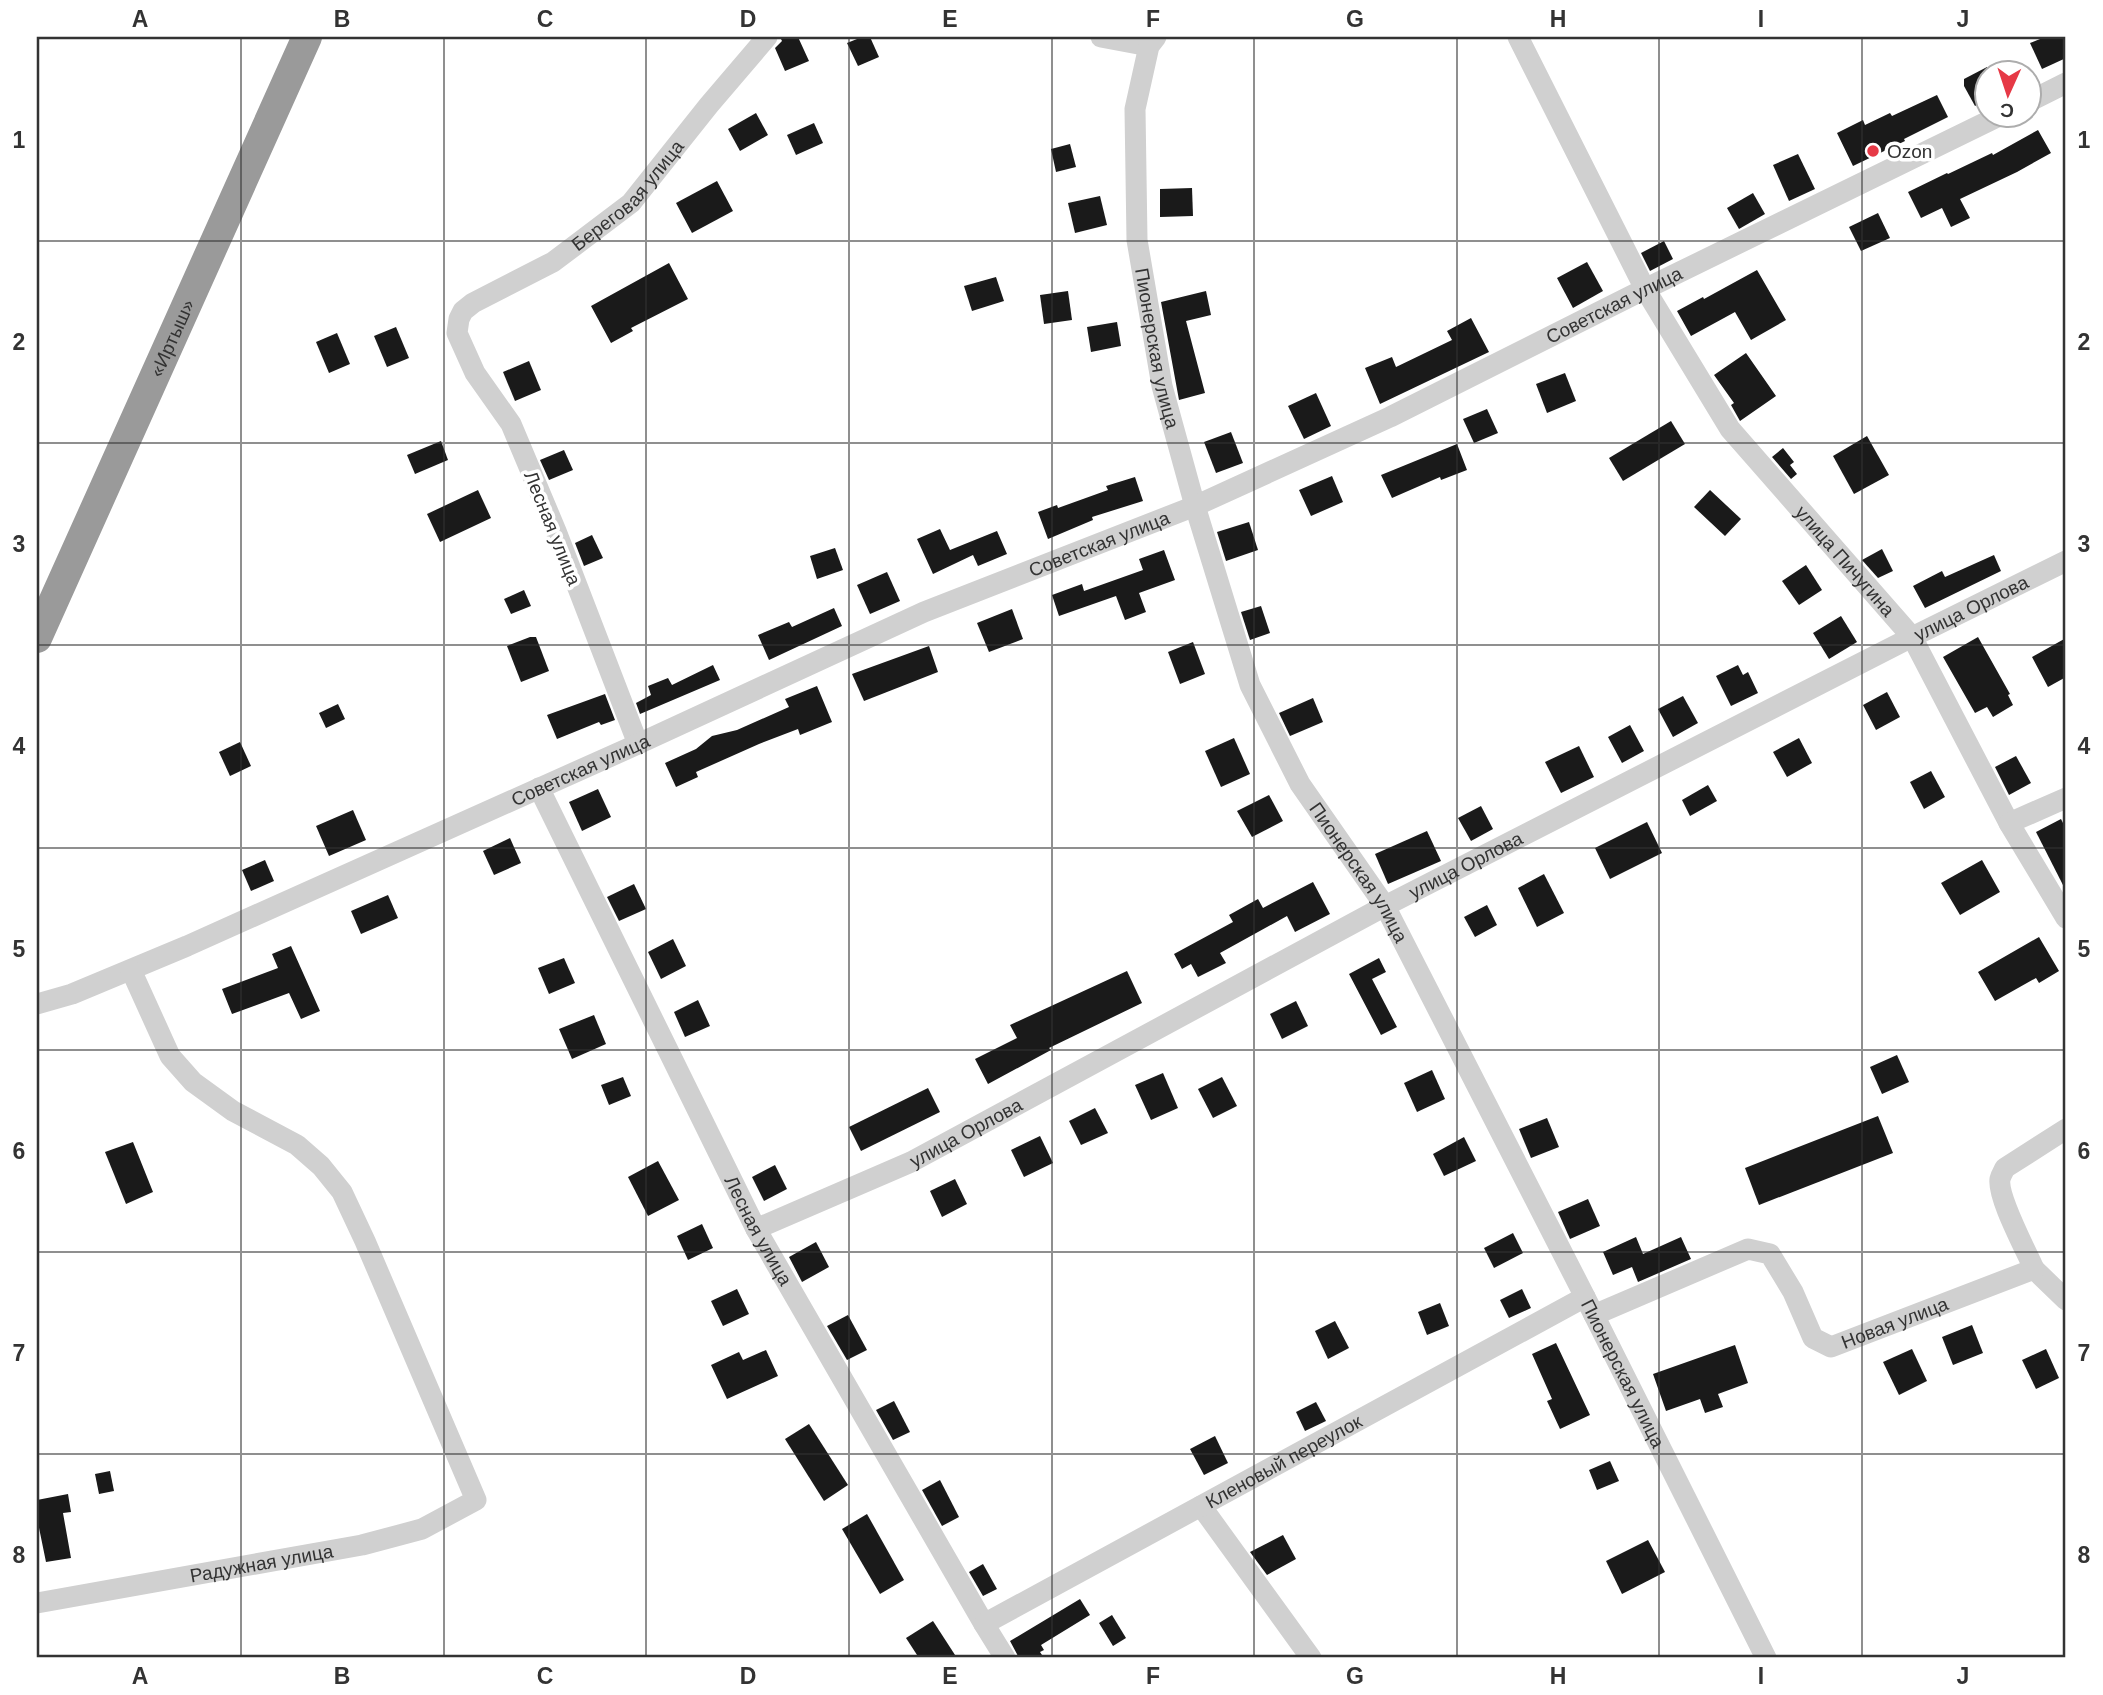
<svg xmlns="http://www.w3.org/2000/svg" width="2103" height="1695" viewBox="0 0 2103 1695" font-family="Helvetica,sans-serif">
<style>
.building{fill:#1a1a1a}
.lines{fill:none;stroke-linecap:round;stroke-linejoin:round}
.minor{stroke:#d0d0d0;stroke-width:21}
.highway{stroke:#9a9a9a;stroke-width:30}
.grid{fill:none;stroke:#333;stroke-width:2;stroke-opacity:0.55}
.poi-dot{fill:#e63946;stroke:#fff;stroke-width:2.5}
.labels{text-anchor:middle;stroke-width:7;stroke-linejoin:round;paint-order:stroke}
.poi-label{font-size:19px;fill:#333;stroke:#fff;text-anchor:start}
.street-label{font-size:19px;fill:#333;stroke:#fff}
.neatline{fill:none;stroke:#333;stroke-width:2.5}
.grid-label{font-size:23px;text-anchor:middle;font-weight:bold;fill:#333}
</style>
<rect width="100%" height="100%" fill="#fff"/>
<g class="building">
<path d="M 780,37 L 798,37 L 809,61 L 785,71 L 775,48 L 782,41 Z"/>
<path d="M 862,37 L 870,37 L 879,57 L 858,66 L 847,43 Z"/>
<path d="M 2045,37 L 2066,37 L 2066,58 L 2042,69 L 2030,43 Z"/>
<path d="M 1987,67 L 1987,99 L 1975,106 L 1964,86 L 1964,79 Z"/>
<path d="M 1937,95 L 1948,117 L 1904,139 L 1905,141 L 1853,166 L 1837,133 L 1863,120 L 1865,125 L 1890,113 L 1892,116 Z"/>
<path d="M 756,113 L 768,135 L 740,151 L 728,129 Z"/>
<path d="M 814,123 L 823,143 L 796,155 L 787,135 Z"/>
<path d="M 2038,130 L 2051,153 L 2017,172 L 1960,199 L 1970,218 L 1951,227 L 1942,208 L 1921,218 L 1908,192 L 1947,173 L 1948,174 L 1992,153 L 1993,155 Z"/>
<path d="M 1070,144 L 1076,167 L 1056,172 L 1051,149 Z"/>
<path d="M 1798,154 L 1815,189 L 1789,201 L 1773,165 Z"/>
<path d="M 717,181 L 733,211 L 692,233 L 676,203 Z"/>
<path d="M 1192,188 L 1193,216 L 1160,217 L 1160,189 Z"/>
<path d="M 1753,193 L 1765,214 L 1739,229 L 1727,208 Z"/>
<path d="M 1100,196 L 1107,225 L 1075,233 L 1068,203 Z"/>
<path d="M 1878,213 L 1890,238 L 1861,251 L 1849,227 Z"/>
<path d="M 1664,241 L 1673,259 L 1650,271 L 1641,253 Z"/>
<path d="M 1587,262 L 1603,291 L 1573,308 L 1557,278 Z"/>
<path d="M 669,263 L 688,299 L 631,328 L 633,331 L 611,343 L 591,306 Z"/>
<path d="M 1757,270 L 1786,320 L 1751,340 L 1735,312 L 1691,336 L 1677,311 L 1703,297 L 1704,299 Z"/>
<path d="M 996,277 L 1004,301 L 972,311 L 964,286 Z"/>
<path d="M 1068,291 L 1072,320 L 1044,324 L 1040,295 Z"/>
<path d="M 1206,291 L 1211,315 L 1186,321 L 1205,393 L 1179,400 L 1161,302 Z"/>
<path d="M 1471,318 L 1489,352 L 1380,404 L 1365,368 L 1392,357 L 1396,367 L 1452,340 L 1447,331 Z"/>
<path d="M 1117,322 L 1121,346 L 1091,352 L 1087,327 Z"/>
<path d="M 396,327 L 409,358 L 387,367 L 374,336 Z"/>
<path d="M 337,333 L 350,364 L 329,373 L 316,342 Z"/>
<path d="M 1746,353 L 1776,396 L 1740,421 L 1731,405 L 1734,403 L 1714,375 Z"/>
<path d="M 529,361 L 541,390 L 515,401 L 503,372 Z"/>
<path d="M 1565,373 L 1576,401 L 1547,413 L 1536,384 Z"/>
<path d="M 1316,393 L 1331,426 L 1304,439 L 1288,406 Z"/>
<path d="M 1487,409 L 1498,433 L 1474,443 L 1463,419 Z"/>
<path d="M 1671,421 L 1685,444 L 1623,481 L 1609,458 Z"/>
<path d="M 1231,432 L 1243,463 L 1216,473 L 1204,442 Z"/>
<path d="M 1867,436 L 1889,475 L 1854,494 L 1833,456 Z"/>
<path d="M 441,441 L 448,460 L 415,474 L 407,455 Z"/>
<path d="M 1457,444 L 1467,470 L 1441,480 L 1440,477 L 1392,498 L 1381,475 Z"/>
<path d="M 1783,448 L 1794,462 L 1790,465 L 1797,474 L 1791,479 L 1772,457 Z"/>
<path d="M 564,450 L 573,470 L 549,480 L 540,460 Z"/>
<path d="M 1332,476 L 1343,502 L 1311,516 L 1299,490 Z"/>
<path d="M 1135,477 L 1143,501 L 1092,517 L 1093,520 L 1048,539 L 1038,512 L 1057,505 L 1058,508 L 1108,490 L 1106,486 Z"/>
<path d="M 478,490 L 491,518 L 440,542 L 427,514 Z"/>
<path d="M 1710,490 L 1741,519 L 1725,536 L 1694,507 Z"/>
<path d="M 1249,522 L 1258,550 L 1226,561 L 1217,532 Z"/>
<path d="M 940,529 L 950,550 L 997,531 L 1007,554 L 978,566 L 973,555 L 933,574 L 917,539 Z"/>
<path d="M 592,535 L 603,558 L 584,566 L 575,543 Z"/>
<path d="M 835,548 L 843,570 L 817,579 L 810,556 Z"/>
<path d="M 1882,549 L 1893,571 L 1878,578 L 1862,560 Z"/>
<path d="M 1164,550 L 1175,580 L 1139,593 L 1146,612 L 1125,620 L 1116,596 L 1059,616 L 1052,595 L 1082,584 L 1084,591 L 1143,570 L 1139,559 Z"/>
<path d="M 1994,555 L 2001,571 L 1925,608 L 1913,586 L 1942,571 L 1945,577 Z"/>
<path d="M 1806,565 L 1822,590 L 1799,605 L 1782,581 Z"/>
<path d="M 887,572 L 900,601 L 870,614 L 857,585 Z"/>
<path d="M 524,590 L 531,606 L 511,614 L 504,599 Z"/>
<path d="M 1261,606 L 1270,633 L 1250,640 L 1241,612 Z"/>
<path d="M 834,608 L 842,626 L 769,660 L 758,635 L 789,622 L 792,627 Z"/>
<path d="M 1012,609 L 1023,639 L 989,652 L 977,623 Z"/>
<path d="M 1841,616 L 1857,642 L 1829,659 L 1813,633 Z"/>
<path d="M 530,637 L 536,637 L 549,671 L 521,682 L 507,646 Z"/>
<path d="M 1978,637 L 2010,694 L 2008,695 L 2013,705 L 1993,717 L 1987,707 L 1975,713 L 1943,657 Z"/>
<path d="M 2066,638 L 2066,677 L 2048,687 L 2032,657 Z"/>
<path d="M 1193,642 L 1205,674 L 1180,684 L 1168,652 Z"/>
<path d="M 929,646 L 938,672 L 864,701 L 852,674 Z"/>
<path d="M 713,665 L 720,680 L 640,714 L 636,703 L 651,695 L 648,686 L 668,678 L 672,685 Z"/>
<path d="M 1738,665 L 1743,675 L 1748,672 L 1758,693 L 1731,706 L 1716,676 Z"/>
<path d="M 817,686 L 832,722 L 800,735 L 798,729 L 759,744 L 696,772 L 698,777 L 676,787 L 665,763 L 696,749 L 712,736 L 737,730 L 789,707 L 785,699 Z"/>
<path d="M 1887,692 L 1900,717 L 1876,730 L 1863,705 Z"/>
<path d="M 605,694 L 615,720 L 601,725 L 599,722 L 557,739 L 547,715 Z"/>
<path d="M 1683,696 L 1698,723 L 1673,737 L 1658,709 Z"/>
<path d="M 1313,698 L 1323,722 L 1290,736 L 1279,713 Z"/>
<path d="M 338,704 L 345,719 L 326,728 L 319,713 Z"/>
<path d="M 1630,725 L 1644,751 L 1622,763 L 1608,737 Z"/>
<path d="M 1234,738 L 1250,774 L 1221,787 L 1205,751 Z"/>
<path d="M 1799,738 L 1812,763 L 1787,777 L 1773,752 Z"/>
<path d="M 240,742 L 251,766 L 230,776 L 219,752 Z"/>
<path d="M 1579,746 L 1594,777 L 1561,793 L 1545,762 Z"/>
<path d="M 2016,756 L 2031,783 L 2009,795 L 1995,767 Z"/>
<path d="M 1931,771 L 1945,797 L 1924,809 L 1910,782 Z"/>
<path d="M 1708,785 L 1717,801 L 1690,816 L 1682,800 Z"/>
<path d="M 598,789 L 611,817 L 582,831 L 569,802 Z"/>
<path d="M 1269,795 L 1283,821 L 1252,837 L 1237,811 Z"/>
<path d="M 1481,806 L 1493,829 L 1471,841 L 1458,818 Z"/>
<path d="M 353,810 L 366,840 L 329,856 L 316,826 Z"/>
<path d="M 2061,819 L 2066,829 L 2066,891 L 2036,832 Z"/>
<path d="M 1647,822 L 1662,853 L 1610,879 L 1595,848 Z"/>
<path d="M 1427,831 L 1441,861 L 1388,884 L 1375,854 Z"/>
<path d="M 510,838 L 521,863 L 494,875 L 483,851 Z"/>
<path d="M 265,860 L 274,881 L 251,891 L 242,870 Z"/>
<path d="M 1982,860 L 2000,892 L 1960,915 L 1941,883 Z"/>
<path d="M 1544,874 L 1564,913 L 1537,927 L 1518,888 Z"/>
<path d="M 1313,882 L 1330,914 L 1295,932 L 1287,916 L 1220,953 L 1226,963 L 1198,977 L 1191,964 L 1182,969 L 1174,954 L 1233,922 L 1229,915 L 1258,899 L 1263,908 Z"/>
<path d="M 634,884 L 646,909 L 619,921 L 607,897 Z"/>
<path d="M 388,895 L 398,918 L 361,934 L 351,911 Z"/>
<path d="M 1487,905 L 1497,925 L 1475,937 L 1464,917 Z"/>
<path d="M 2039,937 L 2059,971 L 2039,983 L 2036,978 L 1995,1001 L 1978,972 Z"/>
<path d="M 673,939 L 686,966 L 661,979 L 648,952 Z"/>
<path d="M 291,946 L 320,1011 L 301,1019 L 289,993 L 232,1014 L 222,989 L 278,968 L 272,954 Z"/>
<path d="M 564,958 L 575,983 L 549,994 L 538,968 Z"/>
<path d="M 1379,958 L 1386,972 L 1372,979 L 1397,1027 L 1381,1035 L 1349,974 Z"/>
<path d="M 1127,971 L 1142,1003 L 1049,1048 L 1051,1050 L 988,1084 L 975,1059 L 1017,1038 L 1010,1025 Z"/>
<path d="M 698,1000 L 710,1026 L 685,1037 L 674,1012 Z"/>
<path d="M 1296,1001 L 1308,1026 L 1282,1039 L 1270,1014 Z"/>
<path d="M 594,1015 L 606,1044 L 572,1059 L 559,1029 Z"/>
<path d="M 1897,1055 L 1909,1082 L 1882,1094 L 1870,1067 Z"/>
<path d="M 1432,1070 L 1445,1099 L 1417,1112 L 1404,1083 Z"/>
<path d="M 1163,1073 L 1178,1108 L 1151,1120 L 1135,1085 Z"/>
<path d="M 623,1077 L 631,1096 L 609,1105 L 601,1085 Z"/>
<path d="M 1222,1077 L 1237,1106 L 1213,1118 L 1198,1089 Z"/>
<path d="M 928,1088 L 940,1112 L 861,1151 L 849,1127 Z"/>
<path d="M 1095,1108 L 1108,1133 L 1081,1145 L 1069,1121 Z"/>
<path d="M 1878,1116 L 1893,1153 L 1759,1205 L 1745,1168 Z"/>
<path d="M 1547,1118 L 1559,1147 L 1531,1158 L 1519,1129 Z"/>
<path d="M 1040,1136 L 1053,1163 L 1024,1177 L 1011,1150 Z"/>
<path d="M 1464,1137 L 1476,1161 L 1444,1176 L 1433,1154 Z"/>
<path d="M 133,1142 L 153,1192 L 126,1204 L 105,1152 Z"/>
<path d="M 658,1161 L 679,1200 L 648,1216 L 628,1177 Z"/>
<path d="M 775,1165 L 787,1189 L 764,1201 L 752,1177 Z"/>
<path d="M 955,1179 L 967,1204 L 942,1217 L 930,1191 Z"/>
<path d="M 1588,1199 L 1600,1226 L 1570,1239 L 1558,1212 Z"/>
<path d="M 702,1224 L 713,1248 L 688,1260 L 677,1236 Z"/>
<path d="M 1513,1233 L 1523,1253 L 1494,1268 L 1484,1248 Z"/>
<path d="M 1636,1237 L 1643,1254 L 1681,1237 L 1691,1259 L 1638,1282 L 1632,1267 L 1613,1275 L 1603,1252 Z"/>
<path d="M 816,1242 L 829,1267 L 802,1282 L 789,1257 Z"/>
<path d="M 737,1289 L 749,1314 L 723,1326 L 711,1301 Z"/>
<path d="M 1522,1289 L 1531,1308 L 1509,1318 L 1500,1300 Z"/>
<path d="M 1440,1303 L 1449,1326 L 1427,1335 L 1418,1312 Z"/>
<path d="M 848,1315 L 867,1350 L 847,1360 L 827,1326 Z"/>
<path d="M 1335,1321 L 1349,1348 L 1328,1359 L 1315,1331 Z"/>
<path d="M 1972,1325 L 1983,1353 L 1953,1365 L 1942,1337 Z"/>
<path d="M 1556,1343 L 1590,1415 L 1560,1429 L 1547,1401 L 1552,1399 L 1532,1354 Z"/>
<path d="M 1735,1345 L 1748,1383 L 1718,1394 L 1723,1407 L 1705,1413 L 1700,1399 L 1666,1411 L 1653,1374 Z"/>
<path d="M 1912,1349 L 1927,1381 L 1899,1395 L 1883,1362 Z"/>
<path d="M 2046,1349 L 2059,1378 L 2036,1389 L 2022,1360 Z"/>
<path d="M 766,1350 L 778,1376 L 727,1399 L 711,1365 L 739,1352 L 743,1360 Z"/>
<path d="M 894,1401 L 910,1432 L 893,1440 L 876,1410 Z"/>
<path d="M 1316,1402 L 1326,1421 L 1305,1431 L 1296,1412 Z"/>
<path d="M 809,1424 L 848,1485 L 824,1501 L 785,1439 Z"/>
<path d="M 1215,1436 L 1228,1463 L 1204,1475 L 1190,1449 Z"/>
<path d="M 1610,1461 L 1619,1481 L 1597,1490 L 1589,1470 Z"/>
<path d="M 110,1471 L 114,1491 L 99,1494 L 95,1474 Z"/>
<path d="M 940,1480 L 959,1517 L 942,1526 L 922,1490 Z"/>
<path d="M 68,1494 L 71,1512 L 63,1513 L 71,1558 L 46,1562 L 37,1518 L 37,1500 Z"/>
<path d="M 867,1514 L 904,1580 L 880,1594 L 842,1529 Z"/>
<path d="M 1283,1535 L 1296,1559 L 1267,1575 L 1250,1552 Z"/>
<path d="M 1648,1540 L 1665,1572 L 1622,1594 L 1606,1561 Z"/>
<path d="M 983,1564 L 997,1589 L 983,1596 L 969,1572 Z"/>
<path d="M 1080,1599 L 1090,1615 L 1041,1645 L 1044,1650 L 1040,1652 L 1044,1658 L 1019,1658 L 1010,1641 Z"/>
<path d="M 1112,1615 L 1126,1638 L 1113,1646 L 1099,1623 Z"/>
<path d="M 933,1621 L 957,1658 L 919,1658 L 906,1638 Z"/>
</g>
<g class="lines">
<g class="minor">
<path d="M 1101,37 L 1149,46"/>
<path id="s1" d="M 1156,37 L 1149,46 L 1135,109 L 1137,240 L 1162,386 L 1195,506 L 1250,685 L 1300,784 L 1385,906 L 1585,1297 L 1766,1658"/>
<path id="s2" d="M 1518,37 L 1645,289 L 1730,429 L 1912,637 L 2009,823 L 2066,918"/>
<path d="M 2030,101 L 2066,83"/>
<path id="s3" d="M 638,744 L 556,531 L 511,424 L 475,373 L 457,333 L 459,319 L 463,311 L 473,303 L 553,262 L 631,203 L 709,105 L 767,37"/>
<path id="s4" d="M 539,788 L 756,1229 L 984,1624 L 1005,1658"/>
<path d="M 2009,823 L 2066,798"/>
<path id="s5" d="M 37,1004 L 72,994 L 187,946 L 638,744 L 924,612 L 1195,506 L 1390,417 L 1645,289 L 1999,116"/>
<path id="s6" d="M 756,1229 L 911,1162 L 1385,906 L 1912,637 L 2066,561"/>
<path d="M 2034,1269 L 2066,1300"/>
<path id="s7" d="M 1594,1315 L 1748,1249 L 1770,1254 L 1793,1292 L 1813,1338 L 1831,1347 L 2034,1269 C 2026,1250 1997,1197 2000,1179 C 2001,1175 2003,1172 2005,1168 L 2066,1129"/>
<path d="M 1201,1506 L 1311,1658"/>
<path id="s8" d="M 37,1603 L 362,1545 L 422,1529 L 476,1500 L 365,1241 L 342,1192 L 321,1166 L 297,1145 L 233,1111 L 193,1082 L 170,1056 L 131,970"/>
<path id="s9" d="M 984,1624 L 1585,1297"/>
</g>
<path class="highway" id="s10" d="M 37,638 L 307,37"/>
</g>
<path class="grid" d="M 241,37 L 241,1658M 444,37 L 444,1658M 646,37 L 646,1658M 849,37 L 849,1658M 1052,37 L 1052,1658M 1254,37 L 1254,1658M 1457,37 L 1457,1658M 1659,37 L 1659,1658M 1862,37 L 1862,1658M 37,241 L 2066,241M 37,443 L 2066,443M 37,645 L 2066,645M 37,848 L 2066,848M 37,1050 L 2066,1050M 37,1252 L 2066,1252M 37,1454 L 2066,1454"/>
<circle class="poi-dot" cx="1873" cy="151" r="7"/>
<g class="labels">
<g class="poi-label">
<text x="1887" y="158">Ozon</text>
</g>
<g class="street-label">
<text dy="7" stroke="none"><textPath href="#s3" startOffset="677">Береговая улица</textPath></text>
<text dy="7" stroke="none"><textPath href="#s5" startOffset="1726">Советская улица</textPath></text>
<text dy="7" stroke="none"><textPath href="#s10" startOffset="329">«Иртыш»</textPath></text>
<text dy="7" stroke="none"><textPath href="#s1" startOffset="317">Пионерская улица</textPath></text>
<text transform="translate(553 528) rotate(68)" y="7">Лесная улица</text>
<text dy="7" stroke="none"><textPath href="#s5" startOffset="1158">Советская улица</textPath></text>
<text dy="7" stroke="none"><textPath href="#s2" startOffset="621">улица Пичугина</textPath></text>
<text dy="7" stroke="none"><textPath href="#s6" startOffset="1365">улица Орлова</textPath></text>
<text dy="7" stroke="none"><textPath href="#s5" startOffset="592">Советская улица</textPath></text>
<text dy="7" stroke="none"><textPath href="#s6" startOffset="798">улица Орлова</textPath></text>
<text dy="7" stroke="none"><textPath href="#s1" startOffset="884">Пионерская улица</textPath></text>
<text dy="7" stroke="none"><textPath href="#s6" startOffset="231">улица Орлова</textPath></text>
<text dy="7" stroke="none"><textPath href="#s4" startOffset="494">Лесная улица</textPath></text>
<text dy="7" stroke="none"><textPath href="#s7" startOffset="373">Новая улица</textPath></text>
<text dy="7" stroke="none"><textPath href="#s1" startOffset="1451">Пионерская улица</textPath></text>
<text dy="7" stroke="none"><textPath href="#s9" startOffset="341">Кленовый переулок</textPath></text>
<text dy="7" stroke="none"><textPath href="#s8" startOffset="228">Радужная улица</textPath></text>
</g>
</g>
<rect width="2103" height="1695" fill="none" stroke="#ffffff" stroke-width="77"/>
<g transform="translate(2008 94) rotate(183)"><circle r="33" fill="#ffffff" stroke="#adadad" stroke-width="2"/>
<path d="M0-5L12 26L0 18L-12 26Z" fill="#e63946"/>
<text y="-10" font-size="19" font-weight="bold" text-anchor="middle" fill="#333333">С</text>
</g>
<rect x="38" y="38" width="2026" height="1618" class="neatline"/>
<g class="grid-label">
<text x="140" y="27">A</text>
<text x="342" y="27">B</text>
<text x="545" y="27">C</text>
<text x="748" y="27">D</text>
<text x="950" y="27">E</text>
<text x="1153" y="27">F</text>
<text x="1355" y="27">G</text>
<text x="1558" y="27">H</text>
<text x="1761" y="27">I</text>
<text x="1963" y="27">J</text>
<text x="19" y="148">1</text>
<text x="2084" y="148">1</text>
<text x="19" y="350">2</text>
<text x="2084" y="350">2</text>
<text x="19" y="552">3</text>
<text x="2084" y="552">3</text>
<text x="19" y="754">4</text>
<text x="2084" y="754">4</text>
<text x="19" y="957">5</text>
<text x="2084" y="957">5</text>
<text x="19" y="1159">6</text>
<text x="2084" y="1159">6</text>
<text x="19" y="1361">7</text>
<text x="2084" y="1361">7</text>
<text x="19" y="1563">8</text>
<text x="2084" y="1563">8</text>
<text x="140" y="1684">A</text>
<text x="342" y="1684">B</text>
<text x="545" y="1684">C</text>
<text x="748" y="1684">D</text>
<text x="950" y="1684">E</text>
<text x="1153" y="1684">F</text>
<text x="1355" y="1684">G</text>
<text x="1558" y="1684">H</text>
<text x="1761" y="1684">I</text>
<text x="1963" y="1684">J</text>
</g>
</svg>
